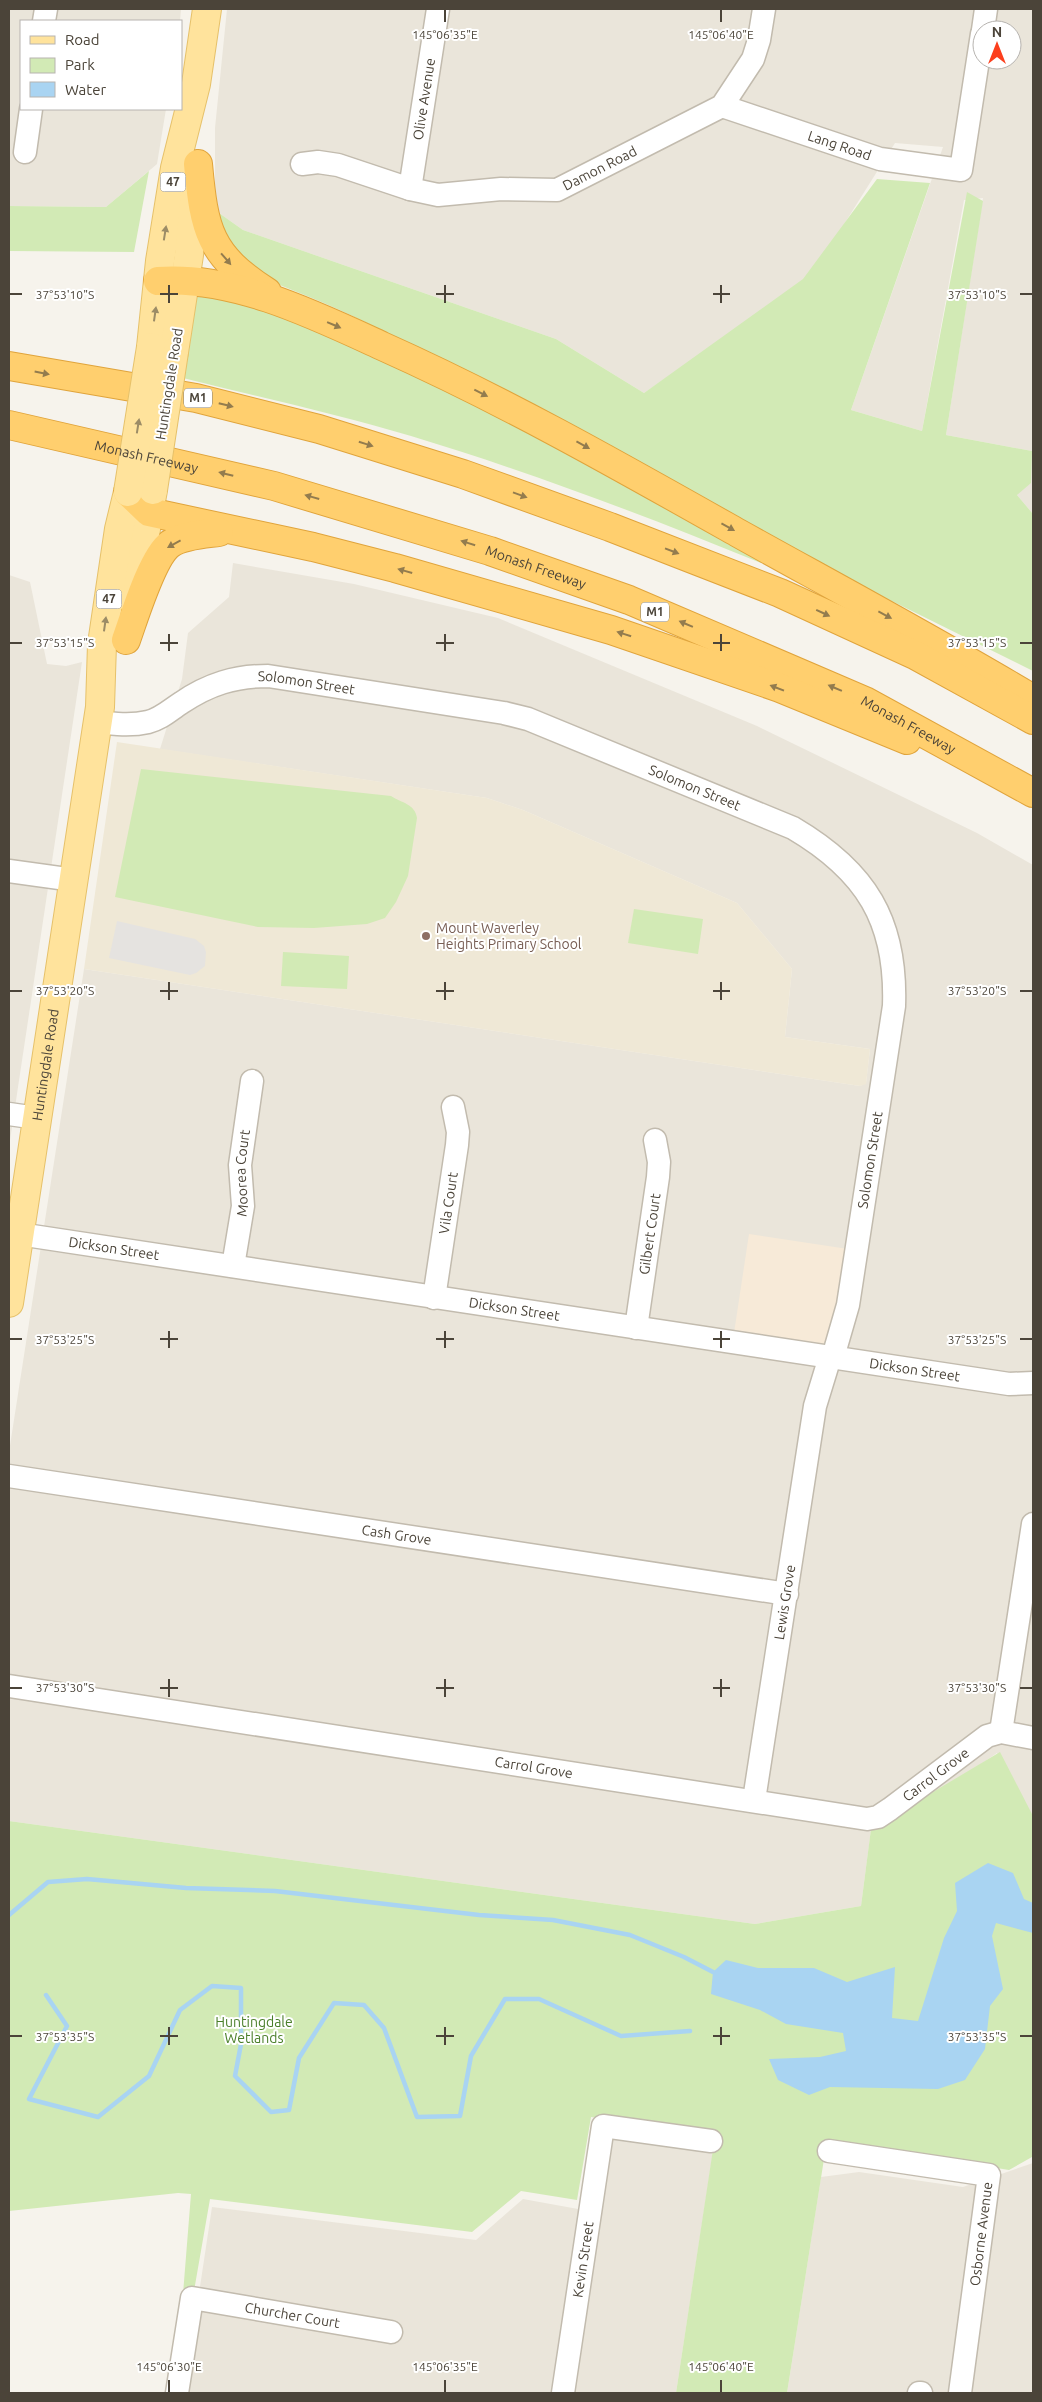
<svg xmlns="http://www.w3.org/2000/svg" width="1042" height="2402" viewBox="0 0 1042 2402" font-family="Ubuntu,sans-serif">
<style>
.residential{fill:#eae5da;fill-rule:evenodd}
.commercial{fill:#f7ead8}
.education{fill:#efe8d6}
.green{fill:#d2eab5}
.parking{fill:#e5e3e0}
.water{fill:#a9d4f2}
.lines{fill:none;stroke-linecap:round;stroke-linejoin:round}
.stream{stroke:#a9d4f2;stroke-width:4.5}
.minor-casing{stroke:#c2bbae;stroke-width:25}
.major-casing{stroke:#e6c16a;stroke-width:30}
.highway-casing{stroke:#e0a43c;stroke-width:30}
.minor{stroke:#fff;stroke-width:22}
.major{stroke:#ffe39c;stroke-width:28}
.highway{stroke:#ffcf6e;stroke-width:28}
.major-bridge-casing{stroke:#e6c16a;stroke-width:30;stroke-linecap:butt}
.major-bridge{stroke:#ffe39c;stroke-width:28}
.oneway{fill:#9c8c66}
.oneway2{fill:#937c4e}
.ticks{fill:none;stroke:#4b4439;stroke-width:2}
.education-dot{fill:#8d6e63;stroke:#fff;stroke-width:2}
.labels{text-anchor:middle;stroke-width:4;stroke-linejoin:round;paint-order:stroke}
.shield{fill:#fff;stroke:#817c74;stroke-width:1}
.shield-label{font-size:12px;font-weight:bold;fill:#4b4439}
.street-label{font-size:14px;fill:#4b4439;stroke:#fff}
.education-label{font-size:14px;fill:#785e54;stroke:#fff;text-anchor:start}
.park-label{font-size:14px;fill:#4a7f2a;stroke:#fff}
.ticks-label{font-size:12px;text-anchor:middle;fill:#4b4439;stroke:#fff;stroke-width:4;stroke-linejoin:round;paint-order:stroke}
</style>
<rect width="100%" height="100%" fill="#f6f3ec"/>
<g class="residential">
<path d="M 9,9 L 181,9 L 180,21 L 21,21 L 21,109 L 166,109 L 157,164 L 106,207 L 9,206 Z"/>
<path d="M 227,9 L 1033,9 L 1033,514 L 1017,495 L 1032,451 L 946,435 L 983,198 L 964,200 L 922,431 L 851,410 L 943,147 L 895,143 L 809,280 L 644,393 L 556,339 L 243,230 L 219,213 L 215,191 L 215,128 ZM 982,30 L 1012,30 L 1012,60 L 982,60 Z"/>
<path d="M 233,563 L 354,584 L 498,618 L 757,726 L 977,833 L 1033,865 L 1033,1818 L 997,1753 L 885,1830 L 871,1830 L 861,1906 L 755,1924 L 9,1821 L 9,1452 L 84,969 L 860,1086 L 866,1083 L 870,1049 L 785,1037 L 792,969 L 737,903 L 523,810 L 487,798 L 160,749 L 182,679 L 188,633 L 229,597 Z"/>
<path d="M 9,575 L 30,582 L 47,664 L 66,666 L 82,662 L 9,1147 Z"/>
<path d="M 613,2139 L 713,2152 L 676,2393 L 184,2393 L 212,2207 L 476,2240 L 523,2199 L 600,2213 Z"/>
<path d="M 1033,2163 L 1033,2393 L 787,2393 L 821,2177 L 859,2172 L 963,2187 Z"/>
</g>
<path class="commercial" d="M 749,1234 L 848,1249 L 832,1348 L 734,1333 Z"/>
<path class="education" d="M 117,742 L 487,798 L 523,810 L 737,903 L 792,969 L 785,1037 L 870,1049 L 866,1084 L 860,1086 L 84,969 Z"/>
<g class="green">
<path d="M 149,171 L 134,252 L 9,251 L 9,206 L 106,207 Z"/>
<path d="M 877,179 L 930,183 L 851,410 L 922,431 L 967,192 L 983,201 L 946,435 L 1032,451 L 1031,483 L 1017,495 L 1033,514 L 1033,671 L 817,564 L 711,502 L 709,506 C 594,445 480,384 367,323 C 325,301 280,287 238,266 L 218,217 L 219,213 L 243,230 L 556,339 L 644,393 L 803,279 Z"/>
<path d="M 197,289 L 212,289 L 404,365 L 764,556 L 761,563 C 646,516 530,472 411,436 C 337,414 259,397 183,378 Z"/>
<path d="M 141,769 L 391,796 C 402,803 415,804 417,818 L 408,876 L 396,902 L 385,918 L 367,924 L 314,928 L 258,927 L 115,897 Z"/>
<path d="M 634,909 L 703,919 L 698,954 L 628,943 Z"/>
<path d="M 283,952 L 349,956 L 347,989 L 281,986 Z"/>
<path d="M 1000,1752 L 1033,1816 L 1032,2157 L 1009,2170 L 827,2140 L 787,2393 L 676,2393 L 715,2136 L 591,2117 L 577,2200 L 521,2191 L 472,2232 L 210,2199 L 194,2291 L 183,2294 L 191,2194 L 178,2193 L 9,2211 L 9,1821 L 755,1924 L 861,1906 L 871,1829 Z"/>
</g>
<path class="parking" d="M 117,921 L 195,939 L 204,946 L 206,952 L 205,966 L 196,973 L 190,975 L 109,958 Z"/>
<path class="water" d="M 988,1863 L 1013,1873 L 1024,1899 L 1033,1903 L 1033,1933 L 996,1923 L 992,1936 L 1003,1989 L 990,2006 L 985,2049 L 965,2080 L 938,2089 L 830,2087 L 809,2095 L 778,2080 L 769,2059 L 820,2057 L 846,2051 L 843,2033 L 786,2024 L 760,2010 L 711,1994 L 713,1972 L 726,1960 L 758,1968 L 814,1968 L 847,1982 L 895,1967 L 892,2018 L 918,2021 L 944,1938 L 957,1911 L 955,1883 Z"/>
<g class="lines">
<g class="stream">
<path d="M 9,1915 L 48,1882 L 87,1879 L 186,1888 L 275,1891 L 479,1915 L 553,1920 L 630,1935 L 684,1957 L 713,1972"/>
<path d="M 46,1995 L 67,2026 L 29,2099 L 98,2117 L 149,2076 L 180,2010 L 212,1986 L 241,1988 L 241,2044 L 235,2076 L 271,2112 L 289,2110 L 299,2058 L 334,2003 L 364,2005 L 384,2028 L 417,2117 L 460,2116 L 471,2056 L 505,1999 L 539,1999 L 621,2036 L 690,2031"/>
</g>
<g class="minor-casing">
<g id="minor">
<path d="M 44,21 L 46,9"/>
<path d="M 983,30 L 986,9"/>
<path id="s1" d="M 722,106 L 880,159 L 961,170 L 982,34"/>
<path d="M 25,152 L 31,109"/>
<path id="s2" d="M 302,164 L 318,162 L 338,165 L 410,189 L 438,195 L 501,189 L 557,190 L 722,106 L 753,59 L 759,40 L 764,9"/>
<path id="s3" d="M 410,189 L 438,9"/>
<path id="s4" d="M 97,722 C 114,724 131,726 148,722 C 161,719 170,710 181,703 C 209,684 235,676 268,676 L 504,713 L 528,719 L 793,828 C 866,871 897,921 894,1006 L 848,1305 L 833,1357"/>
<path d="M 9,871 L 74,880"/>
<path d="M 9,1114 L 37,1118"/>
<path id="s5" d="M 19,1234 L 1009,1384 L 1033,1383"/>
<path id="s6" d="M 233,1266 L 243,1206 L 240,1165 L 252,1081"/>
<path id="s7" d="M 434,1298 L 457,1145 L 458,1132 L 453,1107"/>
<path id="s8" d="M 636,1328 L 658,1177 L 659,1162 L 655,1140"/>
<path id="s9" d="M 9,1476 L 787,1594"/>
<path id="s10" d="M 9,1686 L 867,1819 L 878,1817 L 890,1809 L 987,1736 L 1001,1732 L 1033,1738"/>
<path d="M 1001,1732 L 1033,1524"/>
<path id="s11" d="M 754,1800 L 815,1406 L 830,1357"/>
<path d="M 829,2151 L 989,2175 L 960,2393"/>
<path id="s12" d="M 177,2393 L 192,2298 L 391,2332"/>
<path id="s13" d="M 563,2393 L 603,2126 L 711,2141"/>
<path d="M 919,2393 L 921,2393"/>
</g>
</g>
<g class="major-casing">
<g id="major">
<path d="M 151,347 L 160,261 L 175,168 L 196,84 L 207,9"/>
<path d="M 174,352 L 189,255 L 196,183"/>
<path d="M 133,601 L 153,490"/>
<path id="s14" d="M 9,1303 L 100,707 L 102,644 L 119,529 L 128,492"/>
</g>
</g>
<g class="highway-casing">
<g id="highway">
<path d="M 198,164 C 204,230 209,255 267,292"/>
<path d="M 158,281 C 233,275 315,315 382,346 C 505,401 621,467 738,533 C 837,588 936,641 1033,699"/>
<path d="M 9,366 L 196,398 L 319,429 L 463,474 L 610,527 L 780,593 L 915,655 L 1033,720"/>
<path id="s15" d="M 9,425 L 274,486 L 490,551 L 629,600 L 865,701 L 1033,793"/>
<path d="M 128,492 L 149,512 L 313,547 L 395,568 L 611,630 L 780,688 L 907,740"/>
<path d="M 126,640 C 134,618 152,557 170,544 C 183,535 204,534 219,532"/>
</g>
</g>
<use href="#minor" class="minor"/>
<use href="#major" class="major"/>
<use href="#highway" class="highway"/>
<g class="major-bridge-casing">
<g id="major-bridge">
<path d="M 153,490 L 174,352"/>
<path d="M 128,492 L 151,347"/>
</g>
</g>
<use href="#major-bridge" class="major-bridge"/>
</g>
<defs><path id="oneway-solid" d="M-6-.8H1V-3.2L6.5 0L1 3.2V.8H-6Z" transform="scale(1.25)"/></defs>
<g class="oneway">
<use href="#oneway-solid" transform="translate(165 233) rotate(-81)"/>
<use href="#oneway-solid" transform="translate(155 314) rotate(-82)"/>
<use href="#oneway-solid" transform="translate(138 426) rotate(-81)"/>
<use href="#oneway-solid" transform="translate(105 624) rotate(-82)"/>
</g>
<g class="oneway2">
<use href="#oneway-solid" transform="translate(226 259) rotate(49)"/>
<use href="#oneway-solid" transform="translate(334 325) rotate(23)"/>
<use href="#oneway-solid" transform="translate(42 373) rotate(11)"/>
<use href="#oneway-solid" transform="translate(481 393) rotate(27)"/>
<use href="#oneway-solid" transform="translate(226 405) rotate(14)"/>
<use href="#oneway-solid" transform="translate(366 444) rotate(17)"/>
<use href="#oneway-solid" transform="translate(583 445) rotate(29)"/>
<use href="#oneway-solid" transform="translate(226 474) rotate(-166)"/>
<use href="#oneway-solid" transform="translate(520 495) rotate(20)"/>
<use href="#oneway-solid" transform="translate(312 497) rotate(-164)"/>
<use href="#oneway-solid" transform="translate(728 527) rotate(29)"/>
<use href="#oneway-solid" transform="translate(468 543) rotate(-163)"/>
<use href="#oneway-solid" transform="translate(174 544) rotate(151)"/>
<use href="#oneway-solid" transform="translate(672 551) rotate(21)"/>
<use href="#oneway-solid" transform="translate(405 571) rotate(-164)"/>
<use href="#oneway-solid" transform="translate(823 613) rotate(25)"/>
<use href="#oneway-solid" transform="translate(885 615) rotate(28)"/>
<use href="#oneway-solid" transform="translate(686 624) rotate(-157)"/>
<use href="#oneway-solid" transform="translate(624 634) rotate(-162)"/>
<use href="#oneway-solid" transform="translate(777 688) rotate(-159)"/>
<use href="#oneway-solid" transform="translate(835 688) rotate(-157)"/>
</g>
<path class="ticks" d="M 445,10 L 445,22M 721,10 L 721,22M 169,285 L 169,303M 445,285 L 445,303M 721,285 L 721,303M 10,294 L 22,294M 160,294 L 178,294M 436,294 L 454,294M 713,294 L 730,294M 1020,294 L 1032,294M 169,634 L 169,651M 445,634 L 445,651M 721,634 L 721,651M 10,643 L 22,643M 160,643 L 178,643M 436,643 L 454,643M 713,643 L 730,643M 1020,643 L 1032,643M 169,982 L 169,1000M 445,982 L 445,1000M 721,982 L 721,1000M 10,991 L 22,991M 160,991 L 178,991M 436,991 L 454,991M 713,991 L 730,991M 1020,991 L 1032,991M 169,1331 L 169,1348M 445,1331 L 445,1348M 721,1331 L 721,1348M 10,1339 L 22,1339M 160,1339 L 178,1339M 436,1339 L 454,1339M 713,1339 L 730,1339M 1020,1339 L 1032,1339M 169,1679 L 169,1697M 445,1679 L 445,1697M 721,1679 L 721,1697M 10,1688 L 22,1688M 160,1688 L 178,1688M 436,1688 L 454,1688M 713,1688 L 730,1688M 1020,1688 L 1032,1688M 169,2027 L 169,2045M 445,2027 L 445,2045M 721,2027 L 721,2045M 10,2036 L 22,2036M 160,2036 L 178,2036M 436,2036 L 454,2036M 713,2036 L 730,2036M 1020,2036 L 1032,2036M 169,2380 L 169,2392M 445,2380 L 445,2392M 721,2380 L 721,2392"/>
<circle class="education-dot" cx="426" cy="936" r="5"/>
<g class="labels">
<g class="shield">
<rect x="160.5" y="172.5" width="25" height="19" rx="4"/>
<rect x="184" y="388.5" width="28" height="19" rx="4"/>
<rect x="96.5" y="589.5" width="25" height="19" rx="4"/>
<rect x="641" y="602.5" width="28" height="19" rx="4"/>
</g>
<g class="shield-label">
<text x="173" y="186">47</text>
<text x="198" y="402">M1</text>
<text x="109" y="603">47</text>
<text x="655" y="616">M1</text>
</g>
<g class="street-label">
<text dy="5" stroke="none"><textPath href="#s3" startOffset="91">Olive Avenue</textPath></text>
<text dy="5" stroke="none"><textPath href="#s1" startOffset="124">Lang Road</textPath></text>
<text dy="5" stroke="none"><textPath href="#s2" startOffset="308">Damon Road</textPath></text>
<text transform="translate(169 384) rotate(-81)" y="5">Huntingdale Road</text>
<text dy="5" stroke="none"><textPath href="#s15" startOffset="141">Monash Freeway</textPath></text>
<text dy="5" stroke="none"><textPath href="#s15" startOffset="546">Monash Freeway</textPath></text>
<text dy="5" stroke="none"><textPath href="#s4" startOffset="221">Solomon Street</textPath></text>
<text dy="5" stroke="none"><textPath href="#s15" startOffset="951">Monash Freeway</textPath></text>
<text dy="5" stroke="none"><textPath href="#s4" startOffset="626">Solomon Street</textPath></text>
<text dy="5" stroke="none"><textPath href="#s14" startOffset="241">Huntingdale Road</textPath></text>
<text transform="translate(870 1160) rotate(-81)" y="5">Solomon Street</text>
<text dy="5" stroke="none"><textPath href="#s6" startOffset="94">Moorea Court</textPath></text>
<text dy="5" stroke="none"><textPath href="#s7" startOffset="96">Vila Court</textPath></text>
<text dy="5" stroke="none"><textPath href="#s8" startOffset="95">Gilbert Court</textPath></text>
<text dy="5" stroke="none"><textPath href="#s5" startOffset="96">Dickson Street</textPath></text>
<text dy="5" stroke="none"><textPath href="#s5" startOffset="501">Dickson Street</textPath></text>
<text dy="5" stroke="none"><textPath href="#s5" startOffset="906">Dickson Street</textPath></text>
<text dy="5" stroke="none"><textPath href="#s9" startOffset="392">Cash Grove</textPath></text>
<text dy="5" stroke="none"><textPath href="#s11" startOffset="200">Lewis Grove</textPath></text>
<text dy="5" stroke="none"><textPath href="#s10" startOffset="531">Carrol Grove</textPath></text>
<text dy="5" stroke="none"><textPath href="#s10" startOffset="951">Carrol Grove</textPath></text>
<text transform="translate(981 2234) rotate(-83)" y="5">Osborne Avenue</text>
<text dy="5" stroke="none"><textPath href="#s13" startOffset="135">Kevin Street</textPath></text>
<text dy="5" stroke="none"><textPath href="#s12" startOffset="198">Churcher Court</textPath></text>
</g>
<g class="education-label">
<text x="436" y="933">Mount Waverley<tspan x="436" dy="16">Heights Primary School</tspan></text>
</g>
<g class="park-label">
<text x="254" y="2027">Huntingdale<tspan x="254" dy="16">Wetlands</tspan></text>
</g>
</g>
<g class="ticks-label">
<text x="445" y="39">145°06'35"E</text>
<text x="721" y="39">145°06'40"E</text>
<text x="65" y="299">37°53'10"S</text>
<text x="977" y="299">37°53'10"S</text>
<text x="65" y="647">37°53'15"S</text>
<text x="977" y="647">37°53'15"S</text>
<text x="65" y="995">37°53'20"S</text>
<text x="977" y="995">37°53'20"S</text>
<text x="65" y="1344">37°53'25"S</text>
<text x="977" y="1344">37°53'25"S</text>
<text x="65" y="1692">37°53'30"S</text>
<text x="977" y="1692">37°53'30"S</text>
<text x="65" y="2041">37°53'35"S</text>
<text x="977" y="2041">37°53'35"S</text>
<text x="169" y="2371">145°06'30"E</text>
<text x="445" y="2371">145°06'35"E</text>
<text x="721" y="2371">145°06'40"E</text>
</g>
<rect width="1042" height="2402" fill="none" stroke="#4b4439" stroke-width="20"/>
<rect x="20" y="20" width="162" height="90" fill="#ffffff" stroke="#b7b4b0"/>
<rect x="30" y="36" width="25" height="8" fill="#ffe39c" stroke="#b7b4b0"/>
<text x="65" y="45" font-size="15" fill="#4b4439">Road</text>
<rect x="30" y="58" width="25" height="15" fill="#d2eab5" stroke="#b7b4b0"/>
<text x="65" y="70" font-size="15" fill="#4b4439">Park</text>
<rect x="30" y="82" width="25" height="15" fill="#a9d4f2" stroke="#b7b4b0"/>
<text x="65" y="95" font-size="15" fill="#4b4439">Water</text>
<g transform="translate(997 45)"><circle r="24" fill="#ffffff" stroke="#b7b4b0"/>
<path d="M0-4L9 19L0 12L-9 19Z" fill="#fc3f1d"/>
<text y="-8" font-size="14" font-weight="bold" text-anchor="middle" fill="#4b4439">N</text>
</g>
</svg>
